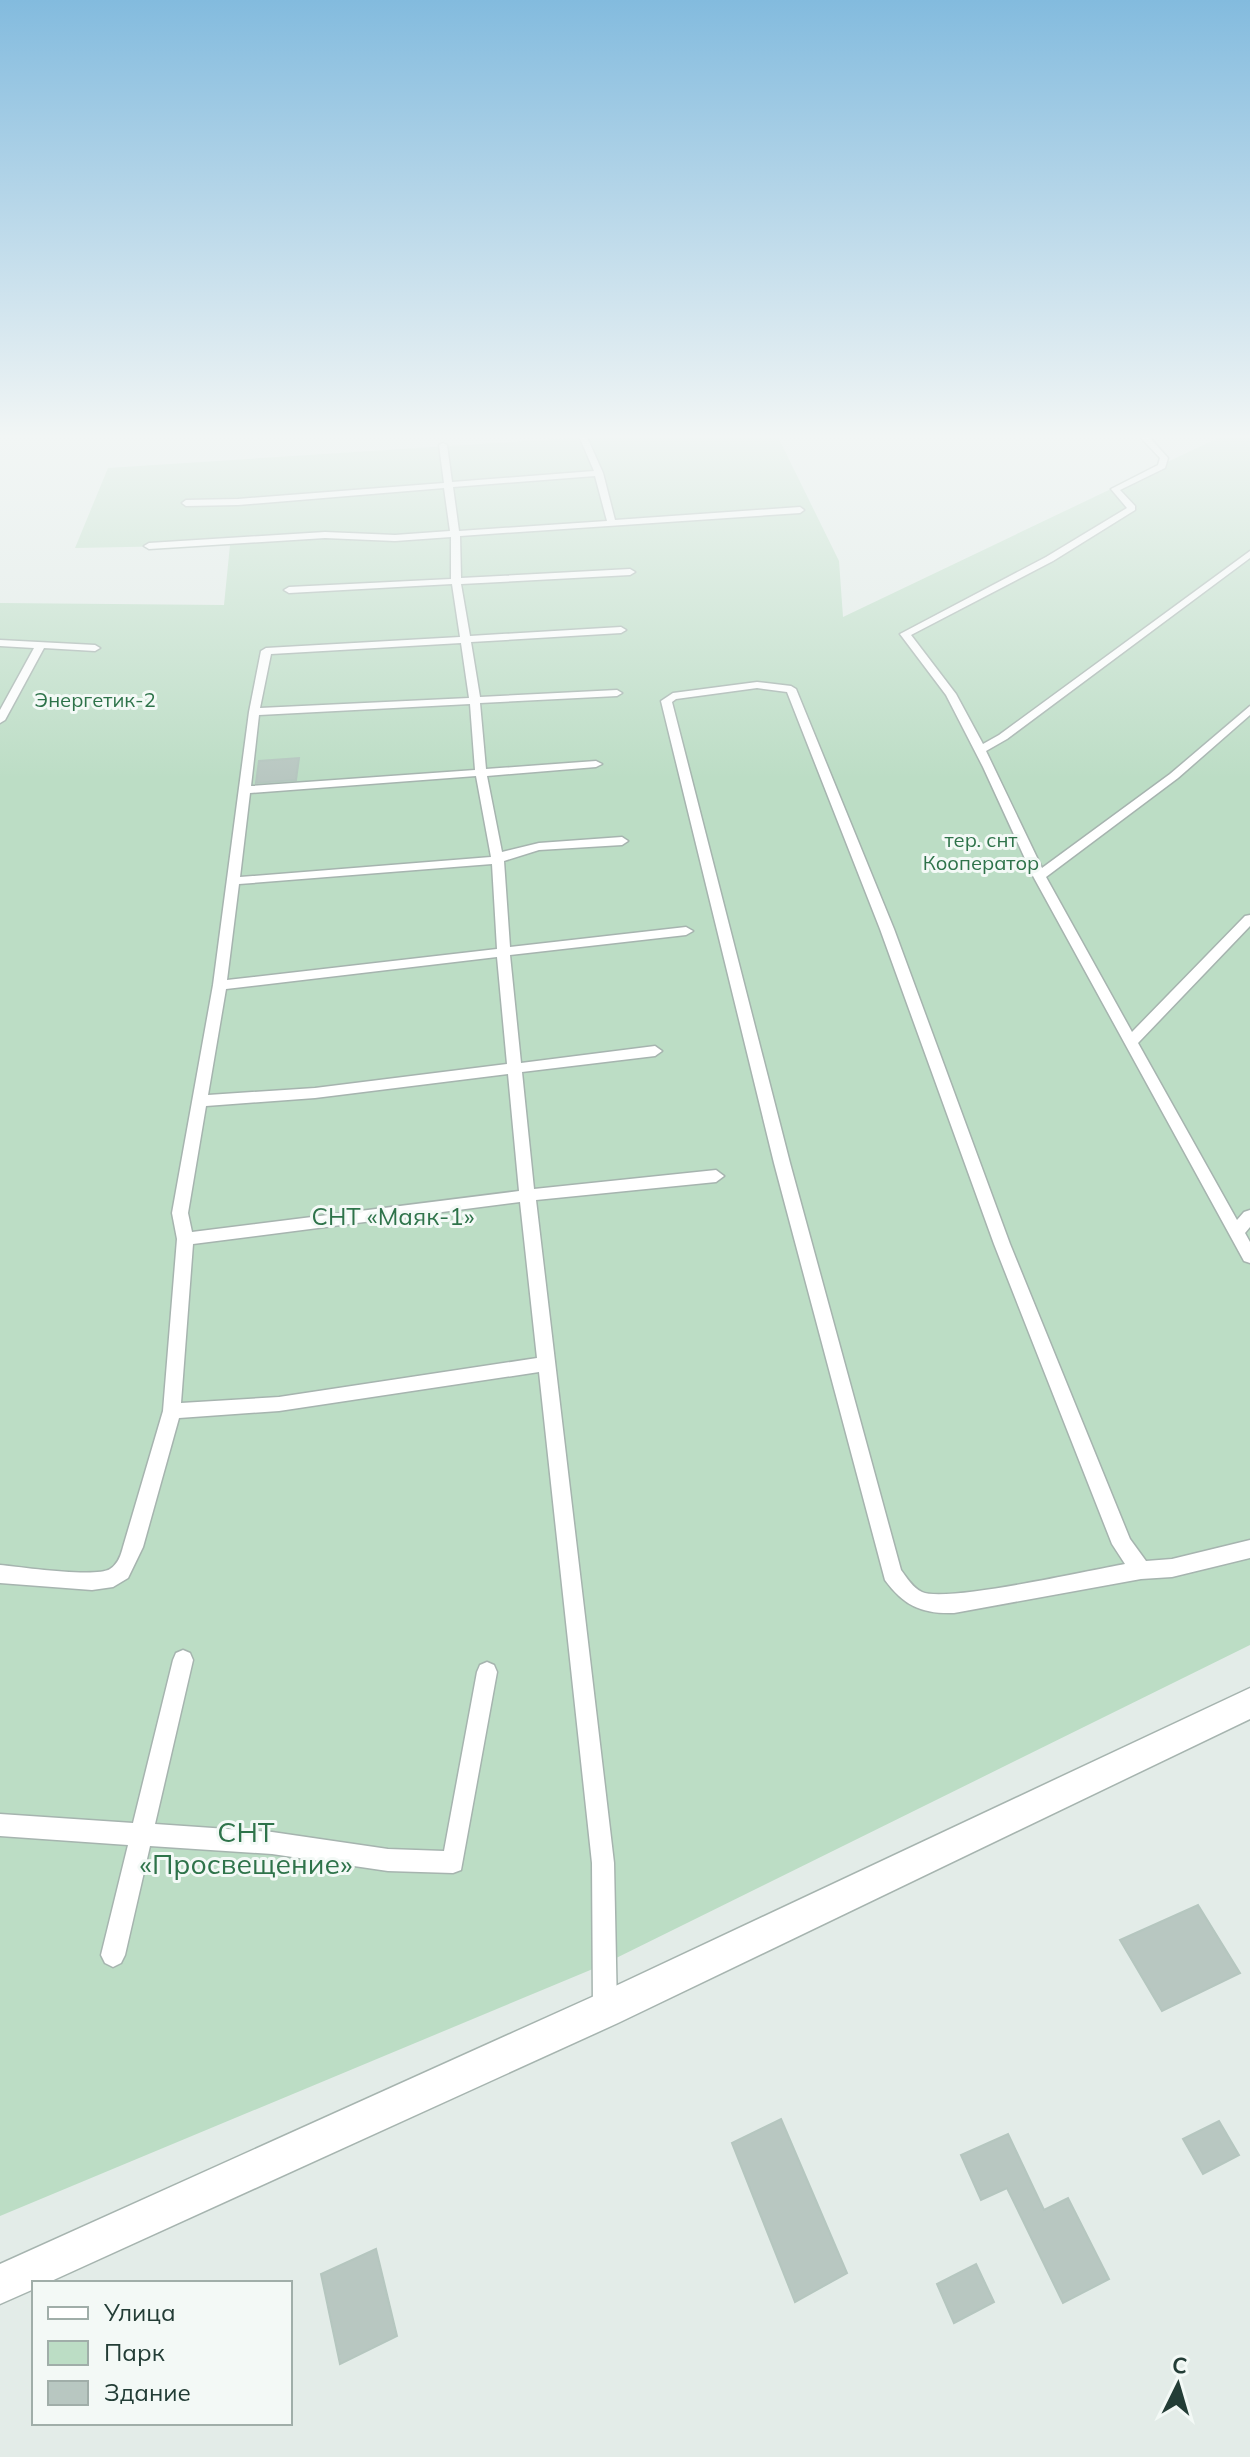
<svg xmlns="http://www.w3.org/2000/svg" width="1250" height="2457" viewBox="0 0 1250 2457" font-family="Mulish,sans-serif">
<style>
.green{fill:#bcddc5}
.building{fill:#b8c7c1;stroke:#b5c6bf;stroke-width:2}
.lines{fill:none;stroke-linecap:round;stroke-linejoin:round}
.lane-casing{stroke:#a6b4af;stroke-width:3}
.street-casing{stroke:#a6b4af;stroke-width:3}
.lane{fill:#fff;fill-rule:evenodd}
.street{fill:#fff;fill-rule:evenodd}
.labels{text-anchor:middle;stroke-width:6;stroke-linejoin:round;paint-order:stroke}
.far-park-label{font-size:20px;fill:#2e734a;stroke:#f3f9f6}
.park-label{font-size:24px;fill:#2e734a;stroke:#f3f9f6}
.near-park-label{font-size:28px;fill:#2e734a;stroke:#f3f9f6}
</style>
<rect width="100%" height="100%" fill="#e3ece8"/>
<path class="green" d="M 617,435 L 777,435 L 839,561 L 843,617 L 1224,435 L 1250,435 L 1250,1645 L 600,1966 L 0,2216 L 0,603 L 224,605 L 230,545 L 75,548 L 108,468 Z"/>
<g class="building">
<path d="M 299,758 L 296,780 L 256,783 L 259,761 Z"/>
<path d="M 1198,1905 L 1240,1973 L 1162,2011 L 1120,1940 Z"/>
<path d="M 781,2119 L 847,2273 L 795,2302 L 732,2143 Z"/>
<path d="M 1219,2121 L 1239,2155 L 1203,2174 L 1183,2139 Z"/>
<path d="M 1008,2134 L 1044,2210 L 1068,2198 L 1109,2279 L 1063,2303 L 1007,2188 L 981,2200 L 961,2155 Z"/>
<path d="M 376,2249 L 397,2336 L 340,2364 L 321,2274 Z"/>
<path d="M 976,2264 L 994,2302 L 954,2323 L 937,2284 Z"/>
</g>
<g class="lines">
<g class="lane-casing">
<g id="lane">
<path d="M 586,435 L 603,473 L 615,520 L 800,507 L 804,510 L 800,513 L 460,536 L 461,578 L 630,569 L 635,572 L 630,575 L 461,584 L 470,636 L 621,627 L 626,630 L 621,633 L 471,642 L 480,697 L 617,690 L 622,693 L 617,696 L 480,703 L 486,769 L 596,761 L 602,764 L 596,767 L 487,776 L 502,852 L 539,843 L 622,837 L 628,841 L 622,845 L 539,850 L 504,861 L 510,947 L 686,927 L 693,931 L 686,935 L 510,955 L 521,1063 L 655,1046 L 662,1051 L 655,1056 L 522,1072 L 534,1189 L 716,1170 L 724,1176 L 716,1182 L 536,1200 L 614,1863 L 617,2010 L 613,2018 L 605,2022 L 597,2018 L 593,2010 L 592,1863 L 539,1372 L 279,1411 L 179,1418 L 143,1547 L 128,1578 L 113,1587 L 92,1590 L 0,1583 L 0,1565 C 21,1567 96,1578 110,1569 C 118,1564 121,1555 123,1547 L 163,1411 L 177,1239 L 172,1213 L 213,985 L 249,712 L 261,651 L 266,648 L 460,637 L 452,584 L 289,593 L 284,590 L 289,587 L 451,579 L 451,537 L 395,541 L 325,538 L 149,549 L 144,546 L 149,543 L 325,532 L 395,535 L 450,531 L 444,488 L 238,505 L 186,506 L 182,503 L 186,500 L 238,499 L 444,483 L 439,445 L 443,443 L 447,445 L 452,482 L 594,471 L 579,436 ZM 595,476 L 607,521 L 459,531 L 453,487 ZM 461,643 L 469,698 L 260,708 L 271,654 ZM 470,704 L 475,770 L 251,786 L 259,715 ZM 476,776 L 491,857 L 240,877 L 250,793 ZM 492,864 L 497,949 L 227,980 L 239,884 ZM 497,957 L 507,1064 L 315,1088 L 208,1095 L 226,989 ZM 508,1074 L 519,1191 L 192,1232 L 188,1213 L 206,1106 L 315,1098 ZM 520,1202 L 537,1358 L 279,1397 L 181,1403 L 193,1244 Z"/>
<path d="M 1144,435 L 1154,435 L 1150,438 L 1168,458 L 1165,468 L 1120,490 L 1135,506 L 1135,510 L 1053,561 L 911,635 L 956,694 L 983,744 L 999,735 L 1250,551 L 1250,558 L 1007,739 L 986,751 L 1042,868 L 1170,774 L 1250,706 L 1250,715 L 1178,778 L 1046,877 L 1132,1032 L 1245,916 L 1250,915 L 1250,926 L 1138,1043 L 1237,1220 L 1244,1212 L 1250,1210 L 1250,1227 L 1245,1233 L 1250,1242 L 1250,1263 L 1244,1261 L 1033,876 L 983,767 L 946,695 L 900,634 L 1046,557 L 1127,508 L 1111,489 L 1158,465 L 1160,458 L 1141,438 Z"/>
<path d="M 0,640 L 95,645 L 100,648 L 95,651 L 44,648 L 5,720 L 0,723 L 0,710 L 34,648 L 0,646 Z"/>
<path d="M 757,682 L 791,686 L 796,689 L 894,929 L 1010,1244 L 1130,1539 L 1146,1561 L 1172,1559 L 1250,1540 L 1250,1558 L 1172,1577 L 1141,1579 L 954,1613 C 922,1614 904,1606 885,1580 L 774,1163 L 661,701 L 673,693 ZM 757,688 L 787,692 L 880,929 L 994,1244 L 1112,1544 L 1125,1564 C 1091,1570 946,1603 922,1592 C 913,1588 907,1578 901,1570 L 790,1163 L 672,702 L 676,699 Z"/>
<path d="M 183,1650 L 190,1653 L 193,1660 L 155,1824 L 272,1832 L 388,1849 L 444,1851 L 477,1672 L 480,1665 L 487,1662 L 494,1665 L 497,1672 L 461,1870 L 453,1873 L 388,1871 L 272,1854 L 150,1846 L 125,1955 L 121,1963 L 113,1967 L 105,1963 L 101,1955 L 128,1845 L 0,1836 L 0,1814 L 133,1823 L 173,1660 L 176,1653 Z"/>
</g>
</g>
<g class="street-casing">
<path id="street" d="M 1250,1688 L 1250,1719 L 618,2023 L 47,2283 L 34,2283 L 34,2289 L 0,2304 L 0,2264 L 592,1997 Z"/>
</g>
<use href="#lane" class="lane"/>
<use href="#street" class="street"/>
</g>
<linearGradient id="sky" x2="0" y2="1"><stop stop-color="#83bbde"/><stop offset="0.56" stop-color="#f2f6f5"/><stop offset="1" stop-color="#f2f6f5" stop-opacity="0"/></linearGradient>
<rect width="1250" height="779" fill="url(#sky)"/>
<g class="labels">
<g class="far-park-label">
<text x="95" y="707">Энергетик-2</text>
<text x="981" y="847">тер. снт<tspan x="981" dy="23">Кооператор</tspan></text>
</g>
<g class="park-label">
<text x="393" y="1225">СНТ «Маяк-1»</text>
</g>
<g class="near-park-label">
<text x="246" y="1842">СНТ<tspan x="246" dy="32">«Просвещение»</tspan></text>
</g>
</g>
<rect x="32" y="2281" width="260" height="144" fill="#f3f9f6" stroke="#a0aea9" stroke-width="2"/>
<rect x="48" y="2307" width="40" height="12" fill="#ffffff" stroke="#a0aea9" stroke-width="2"/>
<text x="104" y="2321" font-size="24" fill="#233d36">Улица</text>
<rect x="48" y="2341" width="40" height="24" fill="#bcddc5" stroke="#a0aea9" stroke-width="2"/>
<text x="104" y="2361" font-size="24" fill="#233d36">Парк</text>
<rect x="48" y="2381" width="40" height="24" fill="#b8c7c1" stroke="#a0aea9" stroke-width="2"/>
<text x="104" y="2401" font-size="24" fill="#233d36">Здание</text>
<g transform="translate(1178 2385) rotate(5)" stroke="#f3f9f6" stroke-width="6" paint-order="stroke">
<path d="M0-6L14 30L0 20L-14 30Z" fill="#233d36"/>
<text y="-12" font-size="22" font-weight="bold" text-anchor="middle" fill="#233d36">С</text>
</g>
</svg>
